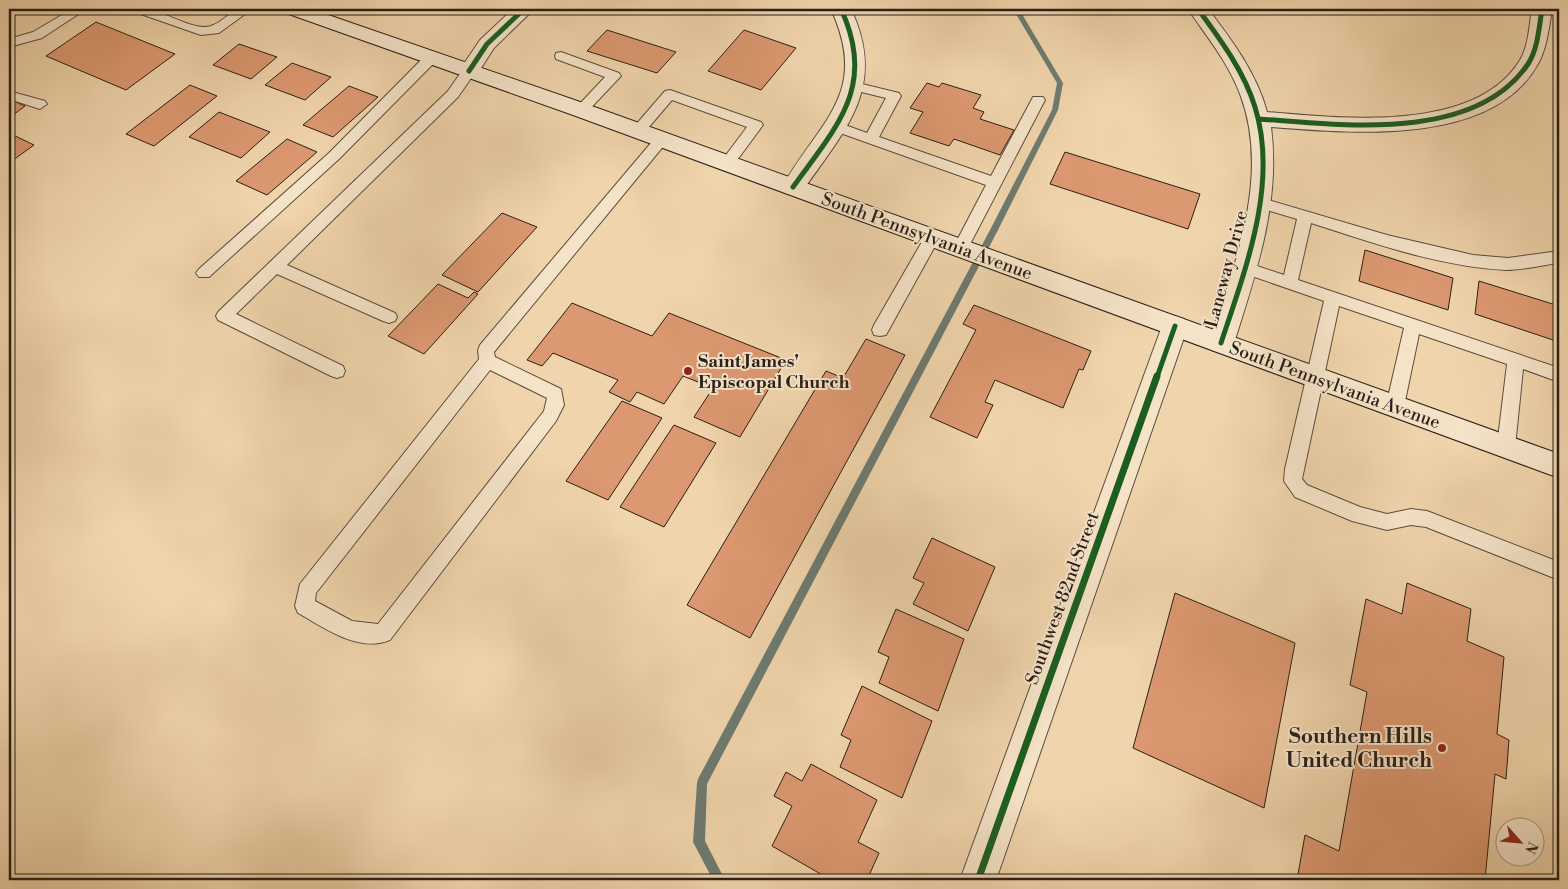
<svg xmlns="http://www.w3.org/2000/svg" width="1568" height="889" viewBox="0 0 1568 889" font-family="'Libre Bodoni',serif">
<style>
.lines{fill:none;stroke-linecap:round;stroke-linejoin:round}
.stream{fill:#6d7b71;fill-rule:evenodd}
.building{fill:#dc9870;stroke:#291f18}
.lane-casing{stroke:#5b4c3d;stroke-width:2}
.street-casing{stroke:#5b4c3d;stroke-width:2}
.secondary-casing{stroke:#291f18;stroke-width:2}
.lane{fill:#f5e3c8;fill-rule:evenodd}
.street{fill:#f5e3c8;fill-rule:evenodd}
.secondary{fill:#f5e3c8;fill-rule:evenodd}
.cycleway-far1-casing{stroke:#f5e3c8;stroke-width:8}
.cycleway-casing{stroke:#f5e3c8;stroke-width:10}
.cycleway-far1{stroke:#1b5e20;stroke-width:5}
.cycleway{stroke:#1b5e20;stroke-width:7}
.poi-dot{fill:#8f2418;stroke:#f5e3c8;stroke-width:2}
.labels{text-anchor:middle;stroke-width:4;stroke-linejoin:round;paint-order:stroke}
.street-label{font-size:18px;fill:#291f18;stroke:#f5e3c8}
.poi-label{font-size:18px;font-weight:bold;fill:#291f18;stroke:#f5e3c8;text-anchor:start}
.near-poi-label{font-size:21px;font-weight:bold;fill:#291f18;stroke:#f5e3c8;text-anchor:end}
</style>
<rect width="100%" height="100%" fill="#f0d4ab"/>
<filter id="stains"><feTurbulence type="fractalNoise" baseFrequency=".004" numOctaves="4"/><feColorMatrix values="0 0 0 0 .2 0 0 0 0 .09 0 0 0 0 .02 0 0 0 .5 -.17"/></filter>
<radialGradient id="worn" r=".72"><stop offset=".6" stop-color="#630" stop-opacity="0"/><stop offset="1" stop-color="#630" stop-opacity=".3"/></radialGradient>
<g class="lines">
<path class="stream" d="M 1013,9 L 1019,9 L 1063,83 L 1058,110 L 998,230 L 707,784 L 705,841 L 725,880 L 713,880 L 693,842 L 697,783 L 698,779 L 990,230 L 1052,110 L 1057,83 Z"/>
</g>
<g class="building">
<path d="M 96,22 L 175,54 L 126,90 L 46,56 Z"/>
<path d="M 607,30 L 676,52 L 657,73 L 587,51 Z"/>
<path d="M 744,30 L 796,48 L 761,90 L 708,71 Z"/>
<path d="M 239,44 L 277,57 L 251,79 L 213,65 Z"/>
<path d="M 292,63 L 331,77 L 305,100 L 265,85 Z"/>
<path d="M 927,83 L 939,87 L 942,83 L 981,95 L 973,108 L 984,112 L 980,119 L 1014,130 L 1000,155 L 954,139 L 949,146 L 910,133 L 923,112 L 910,108 Z"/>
<path d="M 190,85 L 217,96 L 154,146 L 126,134 Z"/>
<path d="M 349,86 L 378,97 L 333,137 L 303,125 Z"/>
<path d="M 9,99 L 25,106 L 9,118 Z"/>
<path d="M 219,112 L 270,132 L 241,158 L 189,137 Z"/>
<path d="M 9,133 L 34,145 L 9,163 Z"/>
<path d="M 287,139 L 317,152 L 267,195 L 236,181 Z"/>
<path d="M 1065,152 L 1200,194 L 1188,229 L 1050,184 Z"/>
<path d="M 502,213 L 537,227 L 478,292 L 442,275 Z"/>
<path d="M 1365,250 L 1453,278 L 1448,310 L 1359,281 Z"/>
<path d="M 1479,281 L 1559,306 L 1559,342 L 1475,314 Z"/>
<path d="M 438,284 L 468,298 L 474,292 L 478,294 L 424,354 L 388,336 Z"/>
<path d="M 572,303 L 652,336 L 669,313 L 786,360 L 740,437 L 694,417 L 713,388 L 683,376 L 664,404 L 637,392 L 630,402 L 609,392 L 618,380 L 553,353 L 542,366 L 527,360 Z"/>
<path d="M 974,305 L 1091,351 L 1083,370 L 1079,369 L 1063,408 L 995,380 L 985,402 L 993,405 L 977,438 L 930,417 L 976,330 L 963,324 Z"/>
<path d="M 866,339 L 905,355 L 750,638 L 687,605 L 826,371 L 843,378 Z"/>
<path d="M 622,401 L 662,418 L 608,500 L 566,481 Z"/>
<path d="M 674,425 L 716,443 L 664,527 L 620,507 Z"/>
<path d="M 932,538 L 995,567 L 968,631 L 913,604 L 924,583 L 913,578 Z"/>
<path d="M 1407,583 L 1471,609 L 1467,641 L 1504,657 L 1497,734 L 1509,740 L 1506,779 L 1495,774 L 1485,880 L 1297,880 L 1305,835 L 1339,851 L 1367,692 L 1350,685 L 1366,599 L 1402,614 Z"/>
<path d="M 1175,593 L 1295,643 L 1264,808 L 1133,748 Z"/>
<path d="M 896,609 L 964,639 L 938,711 L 879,683 L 889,657 L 878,652 Z"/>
<path d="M 862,686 L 932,721 L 902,798 L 840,767 L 851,740 L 841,735 Z"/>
<path d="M 811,764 L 877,800 L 858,842 L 879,853 L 867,880 L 831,880 L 772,846 L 792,806 L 774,796 L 786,772 L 802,781 Z"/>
</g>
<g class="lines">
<g class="lane-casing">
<g id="lane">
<path d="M 72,9 L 86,9 L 42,38 L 9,47 L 9,39 L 33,32 Z"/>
<path d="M 133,9 C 161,7 179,25 203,27 C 222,28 227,7 252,9 L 219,33 L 201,35 L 135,12 Z"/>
<path d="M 561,52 L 619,73 L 621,76 L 586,113 L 576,113 L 574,110 L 605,77 L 556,59 L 555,56 L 556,53 Z"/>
<path d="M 432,53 L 438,57 L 437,60 L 339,159 L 209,277 L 199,277 L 196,273 L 199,269 L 329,153 L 427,54 Z"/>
<path d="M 469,67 L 476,71 L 458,97 L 287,265 L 395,313 L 397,317 L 395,321 L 389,323 L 383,321 L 277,274 L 236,314 L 343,366 L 345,371 L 343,376 L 337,378 L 331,376 L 218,320 L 216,316 L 218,312 L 448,91 L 464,68 Z"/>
<path d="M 854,82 L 899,93 L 901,96 L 879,137 L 991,176 L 1033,97 L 1043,97 L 1045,100 L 966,252 L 956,252 L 953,248 L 986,185 L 829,129 L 827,126 L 834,121 L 867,133 L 886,98 L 849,89 L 847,86 Z"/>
<path d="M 670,90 L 761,122 L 763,125 L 732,167 L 727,168 L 720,163 L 747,127 L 672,100 L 643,134 L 633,134 L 631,131 L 633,128 L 665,91 Z"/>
<path d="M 9,91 L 45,101 L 47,104 L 40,109 L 9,99 Z"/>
<path d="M 661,135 L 668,140 L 666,143 L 494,352 L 495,357 L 561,389 L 564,405 L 556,421 L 390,640 C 358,653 325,628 298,613 L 295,606 L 300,584 L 479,359 L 478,350 L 480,345 L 656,137 ZM 490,370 L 547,398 L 544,411 L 378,624 L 352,621 L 315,601 L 316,593 Z"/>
<path d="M 1258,197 L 1387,235 L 1473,255 L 1508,258 L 1559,251 L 1559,263 C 1542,265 1523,270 1506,270 C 1440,267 1374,243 1311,223 L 1298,280 L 1559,368 L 1559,382 L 1523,369 L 1515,447 L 1512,452 L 1506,455 L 1500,452 L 1497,447 L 1507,364 L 1419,334 L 1404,406 L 1401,411 L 1395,413 L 1389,411 L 1386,406 L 1404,328 L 1339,306 L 1302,479 L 1307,485 L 1360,507 L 1387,514 L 1411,509 L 1427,511 L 1559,562 L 1559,580 L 1426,527 L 1411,525 L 1387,530 L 1352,521 L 1295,497 L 1284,481 L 1285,469 L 1324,301 L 1240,272 L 1237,268 L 1240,264 L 1245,262 L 1284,275 L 1297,219 L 1253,206 L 1251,202 L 1253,198 Z"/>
<path d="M 932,231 L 937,233 L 940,237 L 886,335 L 880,336 L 874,335 L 872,330 L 874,325 L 927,233 Z"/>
</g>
</g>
<g class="street-casing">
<g id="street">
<path d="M 513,9 L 534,9 L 494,48 L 476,76 L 469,78 L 462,76 L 459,71 L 480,40 Z"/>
<path d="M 831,9 L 851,9 C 888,88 845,130 801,193 L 793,195 L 785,193 L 782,187 C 820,120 870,94 831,9 Z"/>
<path d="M 1188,9 L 1208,9 C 1232,40 1257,74 1267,112 C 1340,118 1475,134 1520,60 C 1529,45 1529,25 1532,9 L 1552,9 C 1549,27 1547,48 1538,64 C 1492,147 1351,133 1271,127 C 1281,202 1256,273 1234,343 L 1230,350 L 1221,353 L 1212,350 L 1208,343 C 1235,266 1271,175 1240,94 C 1228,62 1207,37 1188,9 Z"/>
<path d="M 1175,316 L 1184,319 L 1188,326 L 996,880 L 960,880 L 1162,326 L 1166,319 Z"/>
</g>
</g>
<g class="secondary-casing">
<path id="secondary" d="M 283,9 L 311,9 L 589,105 L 1559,454 L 1559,478 L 573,115 L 286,13 Z"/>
</g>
<use href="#lane" class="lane"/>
<use href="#street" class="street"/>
<use href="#secondary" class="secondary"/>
<g class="cycleway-far1-casing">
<g id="cycleway-far1">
<path d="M 1198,9 C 1220,39 1244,71 1255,107 C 1279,184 1245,270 1221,343"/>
<path d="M 469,71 L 487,44 L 524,9"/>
<path d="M 1259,119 C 1341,125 1475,143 1528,64 C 1538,49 1539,27 1542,9"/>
<path d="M 793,187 C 837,126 877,86 841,9"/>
<path d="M 1157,377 L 1175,326"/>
</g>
</g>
<g class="cycleway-casing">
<path id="cycleway" d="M 978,880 L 1157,376"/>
</g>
<use href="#cycleway-far1" class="cycleway-far1"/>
<use href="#cycleway" class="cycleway"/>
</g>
<g class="poi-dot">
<circle cx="688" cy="371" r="5"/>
<circle cx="1442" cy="748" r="5"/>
</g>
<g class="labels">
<g class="street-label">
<text transform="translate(927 236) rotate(20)" y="6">South Pennsylvania Avenue</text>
<text transform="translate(1226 269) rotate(-75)" y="6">Laneway Drive</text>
<text transform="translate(1335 385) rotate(20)" y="6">South Pennsylvania Avenue</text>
<text transform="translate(1062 598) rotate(-70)" y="6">Southwest 82nd Street</text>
</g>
<g class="poi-label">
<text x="698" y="367">Saint James'<tspan x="698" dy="21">Episcopal Church</tspan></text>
</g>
<g class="near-poi-label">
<text x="1432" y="743">Southern Hills<tspan x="1432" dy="24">United Church</tspan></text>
</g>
</g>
<rect width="1568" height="889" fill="none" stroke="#f0d4ab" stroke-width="30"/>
<rect x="10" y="10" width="1548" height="869" fill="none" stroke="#291f18" stroke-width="2.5"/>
<rect x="15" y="15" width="1538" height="859" fill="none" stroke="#291f18"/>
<g transform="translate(1520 842) rotate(117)"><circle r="24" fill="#f5e3c8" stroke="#a39582"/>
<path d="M0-4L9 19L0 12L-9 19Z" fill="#8f2418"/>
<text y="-8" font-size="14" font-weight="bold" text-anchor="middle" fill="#291f18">N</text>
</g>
<rect width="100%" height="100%" filter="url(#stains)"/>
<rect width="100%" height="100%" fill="url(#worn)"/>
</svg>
